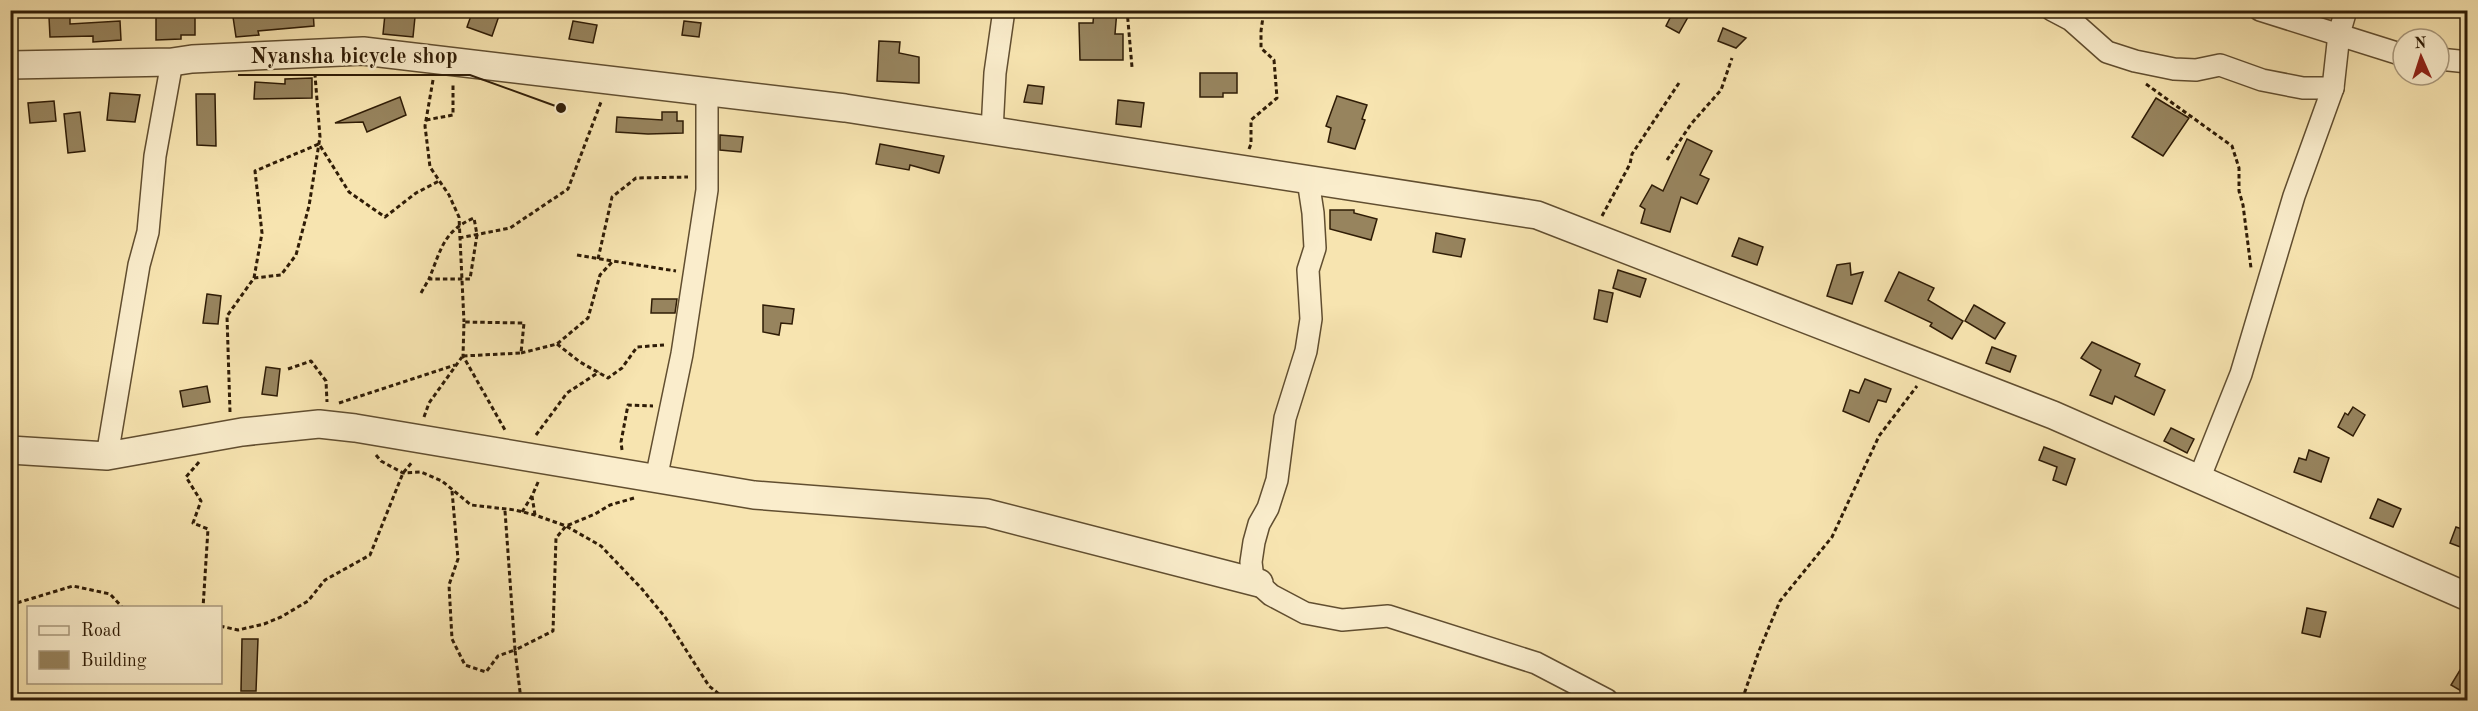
<svg xmlns="http://www.w3.org/2000/svg" width="2478" height="711" viewBox="0 0 2478 711" font-family="'Old Standard TT',serif">
<style>
.building{fill:#97845e;stroke:#2f1c06;stroke-width:1.5}
.lines{fill:none;stroke-linecap:round;stroke-linejoin:round}
.minor-casing{stroke:#614e30;stroke-width:24}
.tertiary-casing{stroke:#614e30;stroke-width:30}
.path{stroke:#2f1c06;stroke-width:3;stroke-dasharray:4.5 3;stroke-linecap:butt}
.minor{stroke:#faedcc;stroke-width:21}
.tertiary{stroke:#faedcc;stroke-width:27}
.leader{fill:none;stroke:#2f1c06;stroke-width:2}
.callout-dot{fill:#2f1c06;stroke:#faedcc;stroke-width:2}
.callout-label{font-size:22px;text-anchor:middle;font-weight:bold;fill:#2f1c06;stroke:#faedcc;stroke-width:5;stroke-linejoin:round;paint-order:stroke}
</style>
<rect width="100%" height="100%" fill="#f7e4b0"/>
<filter id="stains"><feTurbulence type="fractalNoise" baseFrequency=".00333" numOctaves="4"/><feColorMatrix values="0 0 0 0 .2 0 0 0 0 .09 0 0 0 0 .02 0 0 0 .5 -.17"/></filter>
<radialGradient id="worn" r=".72"><stop offset=".6" stop-color="#630" stop-opacity="0"/><stop offset="1" stop-color="#630" stop-opacity=".3"/></radialGradient>
<g class="building">
<path d="M 156,10 L 195,10 L 195,35 L 181,35 L 181,39 L 156,40 Z"/>
<path d="M 280,10 L 313,10 L 314,26 L 258,31 L 259,35 L 236,37 L 233,17 Z"/>
<path d="M 473,10 L 501,10 L 492,36 L 467,27 Z"/>
<path d="M 1094,10 L 1117,10 L 1115,34 L 1123,34 L 1123,60 L 1080,60 L 1079,23 L 1093,23 Z"/>
<path d="M 1674,10 L 1692,10 L 1679,33 L 1666,26 Z"/>
<path d="M 385,14 L 415,17 L 413,37 L 383,34 Z"/>
<path d="M 49,17 L 70,17 L 70,24 L 120,21 L 121,40 L 93,42 L 93,36 L 50,37 Z"/>
<path d="M 573,21 L 597,25 L 593,43 L 569,39 Z"/>
<path d="M 684,21 L 701,23 L 699,37 L 682,35 Z"/>
<path d="M 1723,28 L 1746,38 L 1736,48 L 1718,41 Z"/>
<path d="M 879,41 L 900,42 L 899,53 L 919,57 L 919,83 L 877,81 Z"/>
<path d="M 1200,73 L 1237,73 L 1237,93 L 1223,93 L 1223,97 L 1200,97 Z"/>
<path d="M 312,78 L 312,98 L 254,99 L 255,82 L 285,84 L 285,79 Z"/>
<path d="M 1028,85 L 1044,87 L 1042,104 L 1024,102 Z"/>
<path d="M 110,93 L 140,95 L 135,122 L 107,120 Z"/>
<path d="M 196,94 L 215,94 L 216,146 L 197,145 Z"/>
<path d="M 1337,96 L 1367,105 L 1362,119 L 1365,120 L 1355,149 L 1328,142 L 1331,128 L 1326,126 Z"/>
<path d="M 400,97 L 406,115 L 367,132 L 363,122 L 335,123 Z"/>
<path d="M 2156,98 L 2189,118 L 2163,156 L 2132,137 Z"/>
<path d="M 1118,100 L 1144,103 L 1141,127 L 1116,124 Z"/>
<path d="M 54,101 L 56,121 L 30,123 L 28,103 Z"/>
<path d="M 80,112 L 85,151 L 68,153 L 64,114 Z"/>
<path d="M 662,112 L 677,112 L 677,121 L 683,121 L 683,133 L 648,134 L 616,132 L 617,117 L 662,120 Z"/>
<path d="M 720,135 L 743,137 L 741,152 L 720,150 Z"/>
<path d="M 1687,139 L 1712,151 L 1700,175 L 1709,179 L 1697,204 L 1681,197 L 1670,232 L 1641,223 L 1645,209 L 1640,206 L 1652,185 L 1663,191 Z"/>
<path d="M 880,144 L 944,156 L 939,173 L 910,165 L 909,170 L 876,164 Z"/>
<path d="M 1330,210 L 1354,210 L 1354,213 L 1377,219 L 1371,240 L 1330,229 Z"/>
<path d="M 1436,233 L 1465,239 L 1461,257 L 1433,252 Z"/>
<path d="M 1739,238 L 1763,247 L 1757,265 L 1732,256 Z"/>
<path d="M 1850,263 L 1851,275 L 1863,272 L 1852,304 L 1827,296 L 1837,265 Z"/>
<path d="M 1618,270 L 1646,279 L 1640,297 L 1613,288 Z"/>
<path d="M 1899,272 L 1934,288 L 1928,300 L 1963,321 L 1952,339 L 1930,326 L 1932,323 L 1885,301 Z"/>
<path d="M 1599,290 L 1613,293 L 1607,322 L 1594,319 Z"/>
<path d="M 207,294 L 221,296 L 218,324 L 203,323 Z"/>
<path d="M 652,299 L 677,299 L 675,313 L 651,313 Z"/>
<path d="M 763,305 L 794,309 L 792,324 L 781,323 L 779,335 L 763,332 Z"/>
<path d="M 1974,305 L 2005,323 L 1995,339 L 1965,321 Z"/>
<path d="M 2092,342 L 2140,364 L 2135,376 L 2165,390 L 2154,415 L 2115,396 L 2112,404 L 2090,395 L 2101,370 L 2081,358 Z"/>
<path d="M 1992,347 L 2016,356 L 2010,372 L 1986,363 Z"/>
<path d="M 266,367 L 280,369 L 277,396 L 262,394 Z"/>
<path d="M 1865,379 L 1891,389 L 1886,402 L 1878,400 L 1869,422 L 1843,411 L 1850,390 L 1859,393 Z"/>
<path d="M 207,386 L 210,402 L 183,407 L 180,391 Z"/>
<path d="M 2353,407 L 2365,415 L 2353,436 L 2338,427 L 2345,413 L 2348,415 Z"/>
<path d="M 2171,428 L 2194,439 L 2187,453 L 2164,441 Z"/>
<path d="M 2044,447 L 2075,459 L 2066,485 L 2053,480 L 2057,467 L 2039,460 Z"/>
<path d="M 2309,450 L 2329,458 L 2321,482 L 2294,472 L 2299,458 L 2306,460 Z"/>
<path d="M 2378,499 L 2401,509 L 2393,527 L 2370,518 Z"/>
<path d="M 2456,527 L 2468,531 L 2468,550 L 2450,543 Z"/>
<path d="M 2307,608 L 2326,612 L 2320,637 L 2302,633 Z"/>
<path d="M 242,639 L 258,639 L 256,691 L 241,691 Z"/>
<path d="M 2468,657 L 2468,695 L 2451,685 Z"/>
</g>
<g class="lines">
<g class="minor-casing">
<g id="minor">
<path d="M 2052,10 L 2071,20 L 2107,52 L 2135,61 L 2174,69 L 2196,70 L 2220,65 L 2262,80 L 2303,88 L 2333,88"/>
<path d="M 2260,10 L 2403,55"/>
<path d="M 2439,59 L 2468,62"/>
<path d="M 992,131 L 995,73 L 1004,10"/>
<path d="M 1308,180 L 1313,213 L 1315,248 L 1308,270 L 1311,319 L 1306,351 L 1285,418 L 1277,480 L 1268,508 L 1259,524 L 1254,542 L 1251,562 L 1253,579 L 1271,595 L 1305,613 L 1342,620 L 1388,616 L 1536,663 L 1607,700"/>
<path d="M 107,456 L 139,265 L 148,232 L 155,156 L 172,62"/>
<path d="M 656,479 L 682,354 L 707,190 L 707,92"/>
<path d="M 2199,479 L 2241,374 L 2294,196 L 2333,88 L 2339,34 L 2346,10"/>
</g>
</g>
<g class="tertiary-casing">
<g id="tertiary">
<path d="M 10,65 L 172,62 L 192,59 L 363,51 L 845,108 L 1537,215 L 2053,415 L 2468,597"/>
<path d="M 10,450 L 107,456 L 242,432 L 319,424 L 355,428 L 754,495 L 987,513 L 1259,583"/>
</g>
</g>
<g class="path">
<path d="M 1127,10 L 1132,67"/>
<path d="M 433,80 L 425,126 L 430,167 L 449,195 L 459,217 L 464,322"/>
<path d="M 2146,84 L 2232,146 L 2239,168 L 2239,191 L 2243,205 L 2251,268"/>
<path d="M 426,120 L 453,115 L 453,84"/>
<path d="M 1249,149 L 1251,144 L 1251,120 L 1277,98 L 1274,60 L 1261,48 L 1261,31 L 1264,10"/>
<path d="M 1667,160 L 1691,124 L 1721,90 L 1732,58"/>
<path d="M 1602,216 L 1630,164 L 1632,154 L 1679,83"/>
<path d="M 459,238 L 510,228 L 568,189 L 601,102"/>
<path d="M 577,255 L 613,261"/>
<path d="M 598,259 L 612,197 L 636,178 L 688,177"/>
<path d="M 254,278 L 262,233 L 255,171 L 319,144 L 349,192 L 385,217 L 416,193 L 439,181"/>
<path d="M 421,293 L 429,279 L 470,279 L 477,235 L 474,218 C 443,231 441,250 429,279"/>
<path d="M 557,344 L 580,362 L 608,378 L 622,368 L 637,347 L 664,345"/>
<path d="M 521,353 L 557,344 L 588,318 L 600,275 L 613,261 L 676,271"/>
<path d="M 463,356 L 521,353 L 524,323 L 464,322 L 463,356 L 505,430"/>
<path d="M 288,369 L 311,361 L 326,381 L 327,402"/>
<path d="M 339,403 L 455,365"/>
<path d="M 230,412 L 227,316 L 254,278 L 281,275 L 296,255 L 309,206 L 320,137 L 315,75"/>
<path d="M 424,417 L 429,403 L 462,357"/>
<path d="M 536,435 L 567,393 L 599,372"/>
<path d="M 622,450 L 621,442 L 628,405 L 653,406"/>
<path d="M 376,455 L 381,461 L 403,473 L 421,472 L 442,481 L 471,505 L 515,510 L 535,515 L 566,526 L 601,546 L 642,589 L 665,617 L 709,686 L 724,698 L 734,700"/>
<path d="M 199,462 L 186,477 L 201,501 L 193,523 L 208,529 L 203,608"/>
<path d="M 452,491 L 458,559 L 449,585 L 452,639 L 465,665 L 486,672 L 498,656 L 515,650 L 521,700"/>
<path d="M 505,511 L 515,650 L 553,631 L 556,538 L 566,526 L 595,514 L 610,505 L 634,498"/>
<path d="M 522,512 L 532,496"/>
<path d="M 535,515 L 532,496 L 539,480"/>
<path d="M 10,605 L 73,586 L 110,594 L 123,608"/>
<path d="M 220,626 L 238,630 L 264,624 L 281,617 L 308,601 L 325,580 L 370,555 L 403,473 L 413,461"/>
<path d="M 714,700 L 719,695 L 719,700"/>
<path d="M 1742,700 L 1759,651 L 1780,601 L 1832,537 L 1879,436 L 1917,386"/>
</g>
<use href="#minor" class="minor"/>
<use href="#tertiary" class="tertiary"/>
</g>
<path class="leader" d="M561 108L470 75H238"/>
<circle class="callout-dot" cx="561" cy="108" r="6"/>
<g class="callout-label">
<text x="354" y="63">Nyansha bicycle shop</text>
</g>
<rect width="2478" height="711" fill="none" stroke="#f7e4b0" stroke-width="36"/>
<rect x="12" y="12" width="2454" height="687" fill="none" stroke="#2f1c06" stroke-width="3"/>
<rect x="18" y="18" width="2442" height="675" fill="none" stroke="#2f1c06" stroke-width="1.5"/>
<rect x="27" y="606" width="195" height="78" fill="#faedcc" stroke="#a9997d" stroke-width="1.5"/>
<rect x="39" y="626" width="30" height="9" fill="#faedcc" stroke="#a9997d" stroke-width="1.5"/>
<text x="81" y="636" font-size="18" fill="#2f1c06">Road</text>
<rect x="39" y="651" width="30" height="18" fill="#97845e" stroke="#a9997d" stroke-width="1.5"/>
<text x="81" y="666" font-size="18" fill="#2f1c06">Building</text>
<g transform="translate(2421 57) rotate(357)"><circle r="28" fill="#faedcc" stroke="#a9997d" stroke-width="1.5"/>
<path d="M0-4.5L10 22L0 15L-10 22Z" fill="#8f2418"/>
<text y="-9" font-size="16" font-weight="bold" text-anchor="middle" fill="#2f1c06">N</text>
</g>
<rect width="100%" height="100%" filter="url(#stains)"/>
<rect width="100%" height="100%" fill="url(#worn)"/>
</svg>
